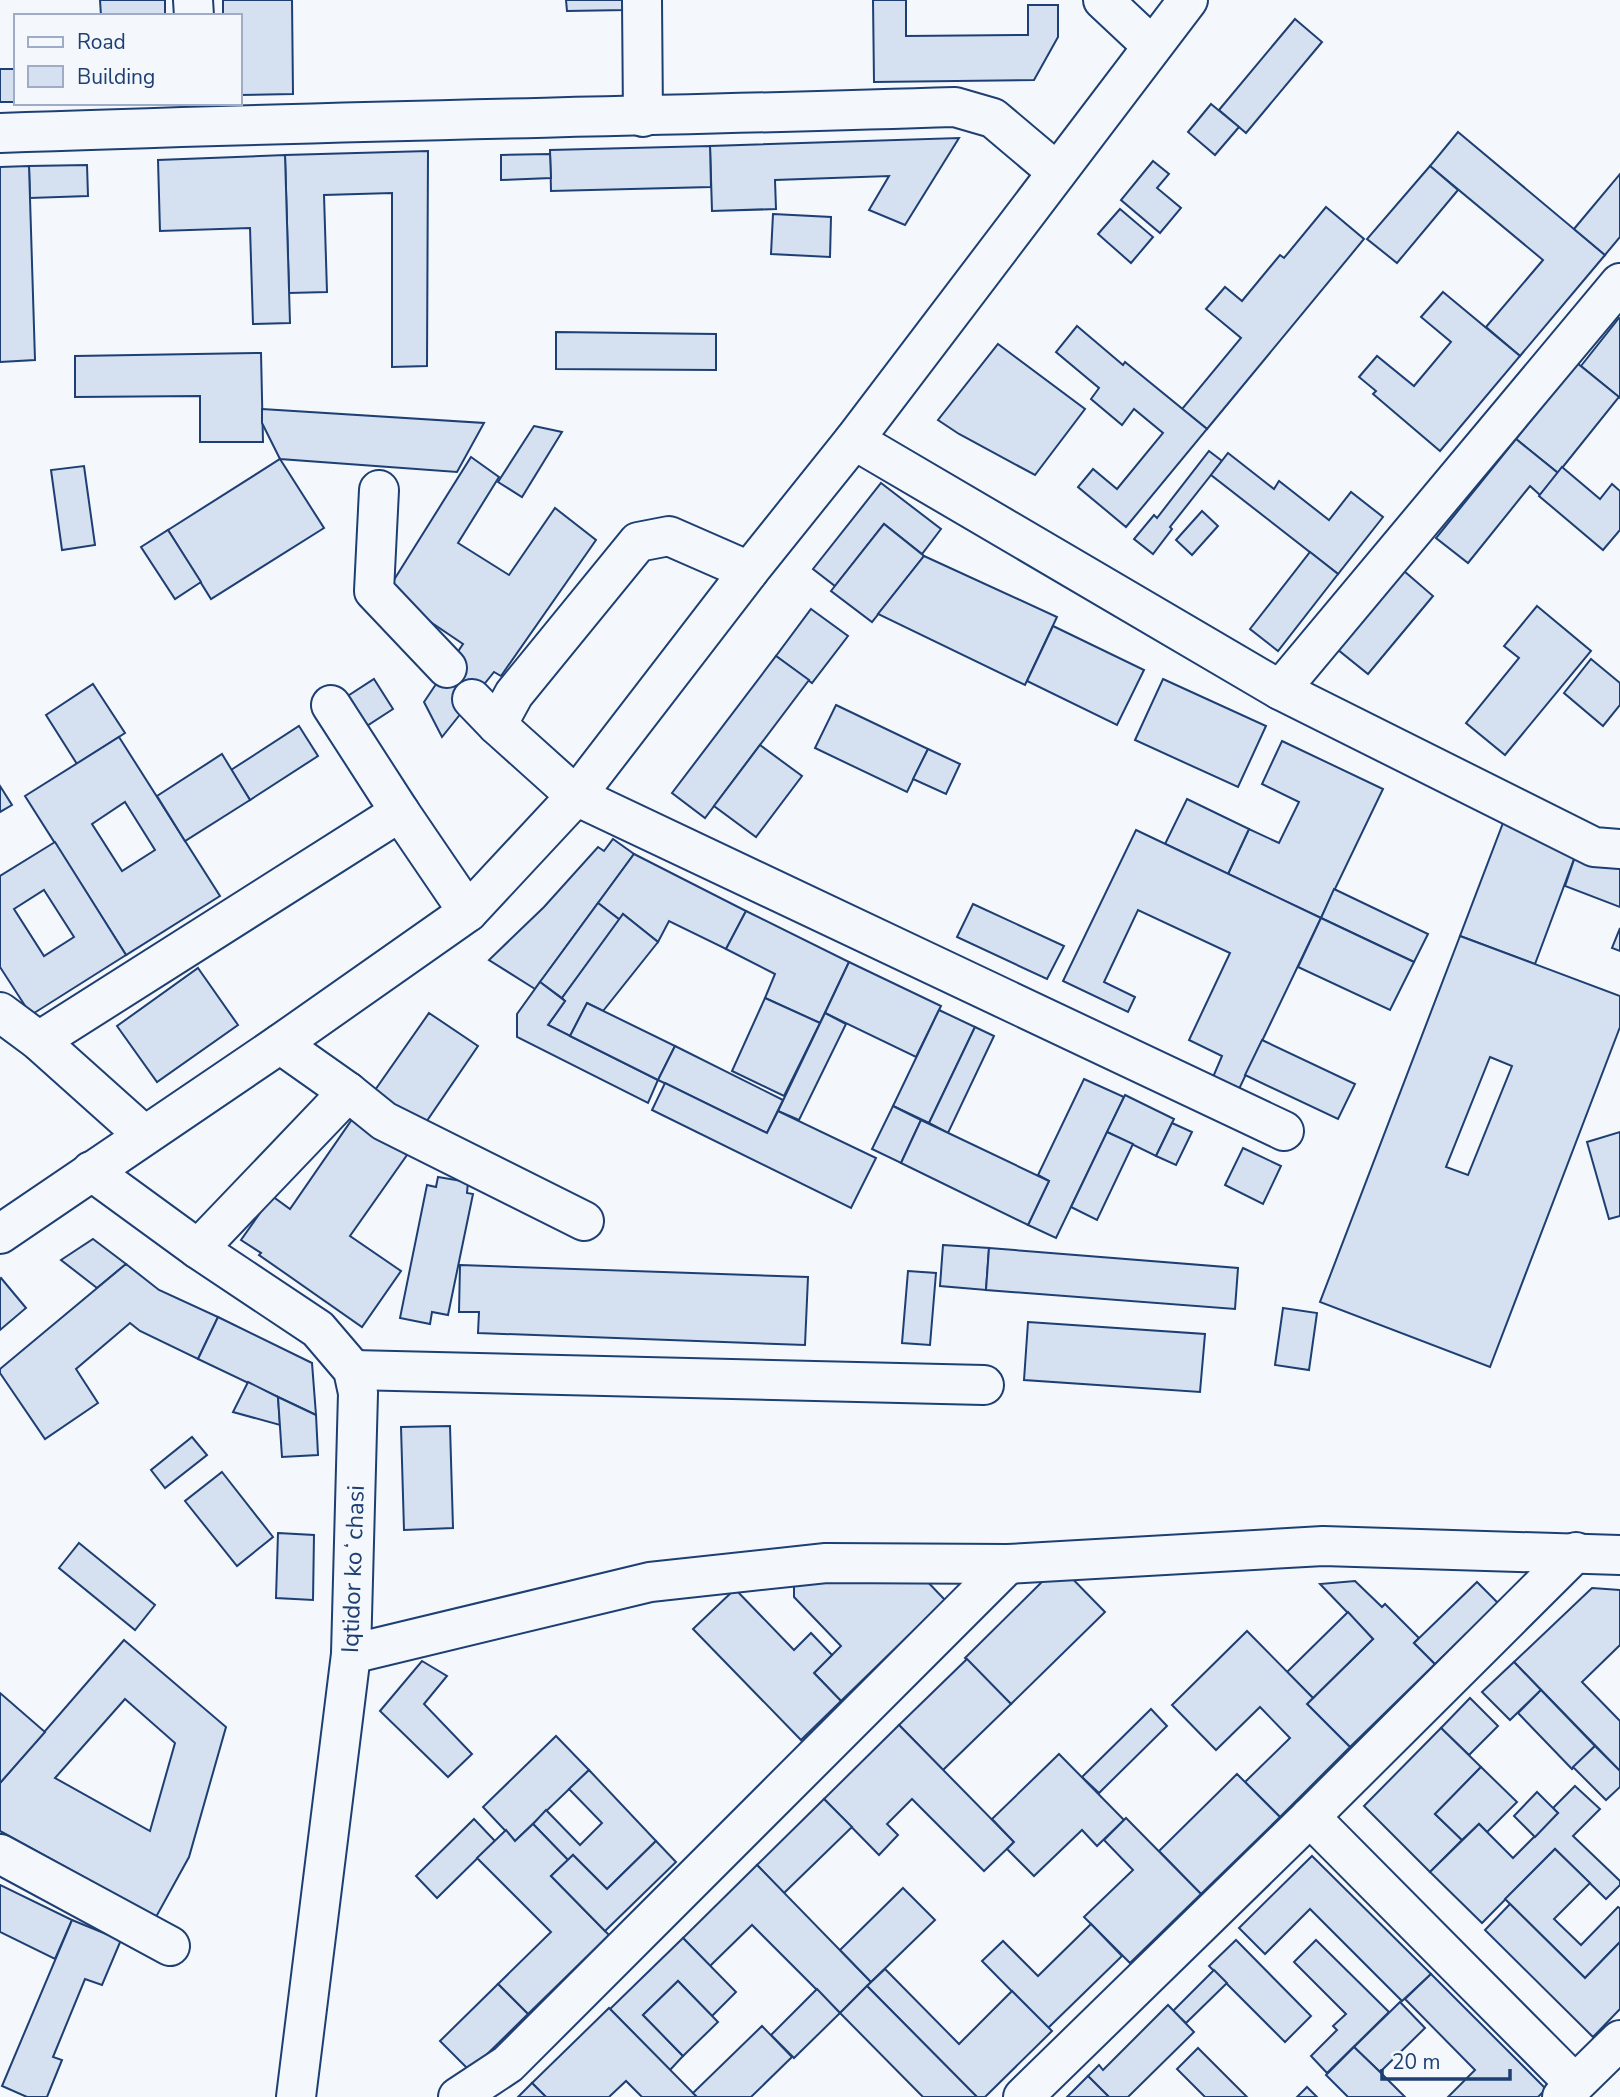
<svg xmlns="http://www.w3.org/2000/svg" width="1620" height="2097" viewBox="0 0 1620 2097" font-family="'Nunito Sans',sans-serif">
<style>
.building{fill:#d5e0f0;stroke:#1d3f73;stroke-width:2;fill-rule:evenodd}
.lines{fill:none;stroke-linecap:round;stroke-linejoin:round}
.minor-casing{stroke:#1d3f73;stroke-width:42}
.minor{stroke:#f4f7fb;stroke-width:38}
.labels{text-anchor:middle;stroke-width:5;stroke-linejoin:round;paint-order:stroke}
.street-label{font-size:24px;fill:#1d3f73;stroke:#f4f7fb}
</style>
<rect width="100%" height="100%" fill="#f4f7fb"/>
<g class="building">
<path d="M 100,0 L 165,0 L 165,16 L 101,16 Z"/>
<path d="M 223,0 L 292,0 L 293,94 L 240,95 L 240,16 L 223,16 Z"/>
<path d="M 566,0 L 626,0 L 626,10 L 567,11 Z"/>
<path d="M 873,0 L 906,0 L 906,36 L 1028,35 L 1028,5 L 1058,5 L 1058,37 L 1034,80 L 874,82 Z"/>
<path d="M 1295,19 L 1322,42 L 1246,133 L 1219,110 Z"/>
<rect x="0" y="69" width="16" height="33"/>
<path d="M 1211,104 L 1239,127 L 1215,155 L 1188,132 Z"/>
<path d="M 1458,132 L 1605,255 L 1520,356 L 1486,327 L 1543,260 L 1430,166 Z"/>
<path d="M 959,138 L 905,225 L 869,210 L 889,176 L 775,180 L 776,209 L 712,211 L 710,146 Z"/>
<path d="M 710,146 L 711,187 L 551,191 L 550,150 Z"/>
<path d="M 428,151 L 427,366 L 392,367 L 392,193 L 324,195 L 327,292 L 289,293 L 285,155 Z"/>
<path d="M 550,154 L 551,178 L 501,180 L 501,155 Z"/>
<path d="M 285,155 L 290,323 L 253,324 L 250,228 L 160,231 L 158,160 Z"/>
<path d="M 1153,161 L 1169,174 L 1157,188 L 1181,208 L 1160,233 L 1121,200 Z"/>
<path d="M 87,165 L 88,196 L 30,198 L 29,166 Z"/>
<path d="M 29,166 L 35,360 L 0,362 L 0,167 Z"/>
<path d="M 1430,166 L 1458,190 L 1397,263 L 1367,239 Z"/>
<path d="M 1620,174 L 1620,237 L 1605,255 L 1574,229 Z"/>
<path d="M 1326,207 L 1364,239 L 1207,429 L 1182,409 L 1241,338 L 1206,309 L 1225,287 L 1242,301 L 1280,255 L 1284,258 Z"/>
<path d="M 1120,209 L 1153,237 L 1131,263 L 1098,234 Z"/>
<path d="M 773,214 L 831,217 L 830,257 L 771,254 Z"/>
<path d="M 1443,292 L 1520,356 L 1440,451 L 1373,394 L 1376,391 L 1359,377 L 1377,356 L 1414,386 L 1451,342 L 1421,317 Z"/>
<path d="M 1619,318 L 1620,319 L 1620,398 L 1581,366 Z"/>
<path d="M 1077,326 L 1123,365 L 1125,362 L 1207,429 L 1126,527 L 1078,487 L 1093,469 L 1117,489 L 1163,433 L 1134,409 L 1122,425 L 1091,399 L 1099,388 L 1056,352 Z"/>
<path d="M 556,332 L 716,334 L 716,370 L 556,369 Z"/>
<path d="M 998,344 L 1085,409 L 1035,475 L 959,434 L 938,420 Z"/>
<path d="M 261,353 L 263,442 L 200,442 L 200,396 L 75,397 L 75,356 Z"/>
<path d="M 1577,363 L 1619,397 L 1558,473 L 1516,439 Z"/>
<path d="M 262,409 L 484,423 L 457,472 L 280,459 L 262,423 Z"/>
<path d="M 534,426 L 562,432 L 522,497 L 498,482 Z"/>
<path d="M 1516,439 L 1558,473 L 1540,495 L 1530,486 L 1468,563 L 1436,538 Z"/>
<path d="M 1209,451 L 1222,461 L 1170,527 L 1172,529 L 1153,554 L 1134,539 L 1154,515 L 1157,518 Z"/>
<path d="M 1228,453 L 1274,489 L 1279,481 L 1329,520 L 1351,492 L 1383,517 L 1338,574 L 1211,475 Z"/>
<path d="M 471,457 L 499,477 L 458,543 L 509,575 L 555,508 L 596,540 L 501,676 L 494,672 L 442,737 L 424,702 L 463,644 L 404,604 L 392,583 Z"/>
<path d="M 280,459 L 324,528 L 211,599 L 168,530 Z"/>
<path d="M 84,466 L 95,545 L 62,550 L 51,470 Z"/>
<path d="M 1562,467 L 1600,499 L 1612,484 L 1620,491 L 1620,530 L 1603,550 L 1539,496 Z"/>
<path d="M 881,483 L 941,529 L 922,554 L 884,524 L 835,586 L 813,569 Z"/>
<path d="M 1202,511 L 1218,526 L 1192,555 L 1176,540 Z"/>
<path d="M 884,524 L 924,556 L 872,622 L 831,591 Z"/>
<path d="M 168,530 L 201,582 L 175,599 L 141,547 Z"/>
<path d="M 1310,552 L 1338,574 L 1278,651 L 1250,629 Z"/>
<path d="M 924,556 L 1057,617 L 1025,685 L 878,614 Z"/>
<path d="M 1404,571 L 1433,596 L 1368,674 L 1337,649 Z"/>
<path d="M 1537,606 L 1591,651 L 1505,755 L 1466,723 L 1519,658 L 1504,646 Z"/>
<path d="M 811,609 L 848,636 L 812,683 L 776,656 Z"/>
<path d="M 1053,626 L 1144,670 L 1117,725 L 1027,681 Z"/>
<path d="M 776,656 L 809,680 L 705,818 L 672,793 Z"/>
<path d="M 1591,659 L 1620,683 L 1620,705 L 1603,726 L 1564,693 Z"/>
<path d="M 374,679 L 393,709 L 359,731 L 340,701 Z"/>
<path d="M 1163,679 L 1266,726 L 1238,787 L 1135,740 Z"/>
<path d="M 93,684 L 125,733 L 77,764 L 46,715 Z"/>
<path d="M 836,705 L 928,749 L 907,792 L 815,748 Z"/>
<path d="M 299,726 L 318,756 L 250,800 L 231,770 Z"/>
<path d="M 119,737 L 220,896 L 126,955 L 25,796 ZM 125,802 L 155,850 L 122,871 L 92,824 Z"/>
<path d="M 1282,741 L 1383,789 L 1321,918 L 1228,874 L 1249,829 L 1279,843 L 1299,802 L 1262,784 Z"/>
<path d="M 760,745 L 802,776 L 756,837 L 714,806 Z"/>
<path d="M 928,749 L 960,764 L 946,794 L 913,779 Z"/>
<path d="M 222,754 L 250,800 L 185,841 L 157,796 Z"/>
<path d="M 0,786 L 12,805 L 0,812 Z"/>
<path d="M 1187,799 L 1249,829 L 1228,874 L 1165,844 Z"/>
<path d="M 1503,823 L 1577,851 L 1535,964 L 1460,936 Z"/>
<path d="M 1136,830 L 1321,918 L 1239,1089 L 1213,1077 L 1222,1056 L 1189,1040 L 1230,953 L 1138,910 L 1104,982 L 1135,997 L 1128,1012 L 1063,981 Z"/>
<path d="M 613,839 L 634,854 L 535,989 L 489,960 L 544,907 L 598,847 L 604,851 Z"/>
<path d="M 55,842 L 126,955 L 31,1015 L 0,967 L 0,876 ZM 44,890 L 74,937 L 44,956 L 14,909 Z"/>
<path d="M 1577,851 L 1620,868 L 1620,907 L 1565,886 Z"/>
<path d="M 634,854 L 746,911 L 726,949 L 669,921 L 658,942 L 623,914 L 620,920 L 598,903 Z"/>
<path d="M 1334,889 L 1428,934 L 1414,962 L 1321,918 Z"/>
<path d="M 598,903 L 620,920 L 562,998 L 540,982 Z"/>
<path d="M 973,904 L 1064,946 L 1047,979 L 957,937 Z"/>
<path d="M 746,911 L 849,962 L 820,1023 L 765,998 L 775,974 L 726,949 Z"/>
<path d="M 623,914 L 658,942 L 603,1011 L 587,1003 L 570,1036 L 548,1025 L 565,1001 L 562,998 Z"/>
<path d="M 1321,918 L 1414,962 L 1390,1010 L 1298,967 Z"/>
<path d="M 1620,928 L 1620,951 L 1612,948 Z"/>
<path d="M 1460,936 L 1620,996 L 1620,1027 L 1490,1367 L 1320,1302 ZM 1490,1057 L 1512,1066 L 1468,1175 L 1446,1167 Z"/>
<path d="M 849,962 L 941,1006 L 916,1057 L 825,1013 Z"/>
<path d="M 198,968 L 238,1025 L 157,1082 L 117,1026 Z"/>
<path d="M 540,982 L 565,1001 L 548,1025 L 658,1080 L 648,1103 L 517,1037 L 517,1014 Z"/>
<path d="M 765,998 L 820,1023 L 784,1096 L 732,1071 Z"/>
<path d="M 587,1003 L 675,1046 L 658,1080 L 570,1036 Z"/>
<path d="M 939,1010 L 975,1027 L 929,1123 L 893,1106 Z"/>
<path d="M 429,1013 L 478,1046 L 422,1128 L 373,1093 Z"/>
<path d="M 825,1013 L 846,1024 L 799,1120 L 778,1111 Z"/>
<path d="M 975,1027 L 994,1036 L 948,1133 L 929,1123 Z"/>
<path d="M 1262,1040 L 1355,1084 L 1338,1119 L 1245,1075 Z"/>
<path d="M 675,1046 L 783,1100 L 767,1133 L 658,1080 Z"/>
<path d="M 1084,1079 L 1124,1097 L 1056,1238 L 1028,1225 L 1049,1181 L 1038,1175 Z"/>
<path d="M 665,1083 L 767,1133 L 778,1111 L 876,1158 L 851,1208 L 652,1110 Z"/>
<path d="M 1125,1095 L 1174,1119 L 1156,1156 L 1107,1132 Z"/>
<path d="M 893,1106 L 921,1120 L 901,1163 L 872,1149 Z"/>
<path d="M 353,1118 L 407,1155 L 350,1236 L 401,1271 L 362,1327 L 259,1255 L 261,1253 L 241,1240 L 272,1196 L 290,1209 Z"/>
<path d="M 921,1120 L 1049,1181 L 1028,1225 L 901,1163 Z"/>
<path d="M 1172,1123 L 1192,1132 L 1176,1165 L 1156,1156 Z"/>
<path d="M 1107,1132 L 1133,1144 L 1097,1220 L 1071,1207 Z"/>
<path d="M 1620,1132 L 1620,1216 L 1609,1219 L 1587,1142 Z"/>
<path d="M 1243,1148 L 1281,1166 L 1263,1204 L 1225,1185 Z"/>
<path d="M 438,1177 L 468,1182 L 467,1193 L 473,1194 L 448,1315 L 432,1312 L 430,1324 L 400,1318 L 427,1185 L 436,1187 Z"/>
<path d="M 93,1239 L 126,1264 L 97,1288 L 61,1260 Z"/>
<path d="M 943,1245 L 989,1248 L 986,1290 L 940,1286 Z"/>
<path d="M 989,1248 L 1238,1268 L 1235,1309 L 986,1290 Z"/>
<path d="M 126,1264 L 159,1290 L 218,1317 L 198,1359 L 140,1331 L 130,1323 L 76,1369 L 98,1403 L 45,1439 L 0,1373 L 0,1369 Z"/>
<path d="M 460,1265 L 808,1277 L 805,1345 L 478,1333 L 479,1312 L 459,1312 Z"/>
<path d="M 908,1271 L 936,1273 L 930,1345 L 902,1343 Z"/>
<path d="M 1,1278 L 26,1308 L 0,1330 L 0,1279 Z"/>
<path d="M 1283,1308 L 1317,1313 L 1309,1370 L 1275,1365 Z"/>
<path d="M 218,1317 L 312,1363 L 316,1415 L 198,1359 Z"/>
<path d="M 1028,1322 L 1205,1334 L 1200,1392 L 1024,1380 Z"/>
<path d="M 248,1382 L 278,1397 L 280,1425 L 233,1412 Z"/>
<path d="M 278,1397 L 316,1415 L 318,1455 L 282,1457 Z"/>
<path d="M 450,1426 L 453,1528 L 404,1530 L 401,1427 Z"/>
<path d="M 192,1437 L 207,1455 L 165,1488 L 151,1470 Z"/>
<path d="M 222,1472 L 273,1537 L 237,1566 L 185,1501 Z"/>
<path d="M 278,1533 L 314,1535 L 313,1600 L 276,1598 Z"/>
<path d="M 79,1543 L 155,1605 L 135,1630 L 59,1568 Z"/>
<path d="M 1059,1565 L 1105,1612 L 1011,1704 L 965,1658 Z"/>
<path d="M 922,1576 L 945,1600 L 841,1701 L 814,1673 L 841,1646 L 794,1597 L 794,1580 Z"/>
<path d="M 1355,1581 L 1382,1607 L 1385,1604 L 1419,1638 L 1414,1643 L 1435,1664 L 1350,1747 L 1307,1704 L 1373,1639 L 1320,1584 Z"/>
<path d="M 1477,1582 L 1498,1603 L 1435,1664 L 1414,1643 Z"/>
<path d="M 1592,1588 L 1620,1590 L 1620,1645 L 1582,1682 L 1620,1721 L 1620,1771 L 1514,1662 Z"/>
<path d="M 735,1589 L 794,1650 L 811,1633 L 832,1655 L 814,1673 L 841,1701 L 801,1740 L 693,1629 Z"/>
<path d="M 1348,1612 L 1373,1639 L 1313,1698 L 1287,1672 Z"/>
<path d="M 1247,1631 L 1313,1698 L 1307,1704 L 1350,1747 L 1280,1817 L 1245,1782 L 1290,1738 L 1260,1707 L 1216,1750 L 1172,1705 Z"/>
<path d="M 124,1640 L 226,1727 L 189,1857 L 156,1917 L 0,1831 L 0,1783 ZM 125,1699 L 175,1743 L 150,1831 L 55,1778 Z"/>
<path d="M 967,1659 L 1011,1704 L 943,1770 L 899,1725 Z"/>
<path d="M 422,1661 L 447,1676 L 424,1704 L 472,1754 L 448,1777 L 380,1711 Z"/>
<path d="M 1514,1662 L 1541,1690 L 1510,1720 L 1482,1692 Z"/>
<path d="M 1541,1690 L 1595,1746 L 1572,1769 L 1518,1713 Z"/>
<path d="M 0,1693 L 45,1732 L 0,1783 Z"/>
<path d="M 1470,1698 L 1498,1726 L 1469,1755 L 1441,1728 Z"/>
<path d="M 1151,1709 L 1167,1726 L 1099,1793 L 1082,1777 Z"/>
<path d="M 899,1725 L 1014,1842 L 984,1871 L 912,1799 L 887,1824 L 898,1835 L 879,1855 L 824,1799 Z"/>
<path d="M 1441,1728 L 1481,1767 L 1435,1814 L 1462,1840 L 1430,1872 L 1364,1806 Z"/>
<path d="M 556,1736 L 589,1770 L 515,1841 L 483,1807 Z"/>
<path d="M 1595,1746 L 1620,1771 L 1620,1787 L 1606,1800 L 1573,1767 Z"/>
<path d="M 1059,1754 L 1124,1820 L 1097,1846 L 1082,1830 L 1034,1876 L 1007,1849 L 1014,1842 L 992,1819 Z"/>
<path d="M 1481,1767 L 1517,1802 L 1487,1832 L 1479,1824 L 1462,1840 L 1435,1814 Z"/>
<path d="M 589,1770 L 656,1841 L 607,1889 L 573,1855 L 568,1860 L 533,1824 L 546,1810 L 580,1845 L 602,1823 L 569,1789 Z"/>
<path d="M 1237,1774 L 1280,1817 L 1201,1894 L 1159,1851 Z"/>
<path d="M 1575,1786 L 1600,1809 L 1573,1836 L 1620,1881 L 1620,1885 L 1606,1899 L 1555,1849 L 1482,1923 L 1430,1872 L 1479,1824 L 1513,1858 L 1558,1813 L 1553,1808 Z"/>
<path d="M 1537,1792 L 1558,1813 L 1535,1837 L 1514,1816 Z"/>
<path d="M 824,1799 L 852,1827 L 784,1893 L 757,1865 Z"/>
<path d="M 1126,1818 L 1201,1894 L 1130,1963 L 1084,1917 L 1133,1870 L 1104,1840 Z"/>
<path d="M 474,1819 L 495,1841 L 437,1898 L 416,1876 Z"/>
<path d="M 533,1824 L 568,1860 L 551,1876 L 609,1935 L 528,2014 L 498,1984 L 551,1932 L 477,1858 L 506,1830 L 515,1841 Z"/>
<path d="M 656,1841 L 676,1862 L 605,1931 L 551,1876 L 573,1855 L 607,1889 Z"/>
<path d="M 1555,1849 L 1590,1883 L 1554,1919 L 1581,1945 L 1618,1907 L 1620,1908 L 1620,1942 L 1585,1978 L 1505,1899 Z"/>
<path d="M 1312,1856 L 1431,1974 L 1402,2001 L 1310,1909 L 1265,1954 L 1239,1928 Z"/>
<path d="M 757,1865 L 871,1982 L 840,2013 L 752,1925 L 710,1966 L 683,1938 Z"/>
<path d="M 0,1885 L 72,1920 L 55,1959 L 0,1932 Z"/>
<path d="M 903,1888 L 935,1920 L 871,1982 L 840,1950 Z"/>
<path d="M 1510,1904 L 1585,1978 L 1620,1942 L 1620,2009 L 1593,2037 L 1485,1930 Z"/>
<path d="M 72,1920 L 121,1940 L 102,1985 L 85,1979 L 53,2057 L 62,2060 L 47,2097 L 27,2097 L 2,2086 Z"/>
<path d="M 1091,1924 L 1122,1956 L 1048,2028 L 982,1961 L 1003,1941 L 1038,1976 Z"/>
<path d="M 683,1938 L 736,1992 L 712,2016 L 678,1981 L 643,2015 L 683,2056 L 670,2070 L 610,2009 Z"/>
<path d="M 1236,1940 L 1311,2016 L 1285,2042 L 1209,1966 Z"/>
<path d="M 1316,1940 L 1389,2012 L 1327,2073 L 1311,2056 L 1337,2030 L 1333,2026 L 1346,2014 L 1294,1962 Z"/>
<path d="M 885,1969 L 959,2044 L 1012,1991 L 1052,2031 L 985,2097 L 977,2097 L 867,1986 Z"/>
<path d="M 1214,1970 L 1227,1983 L 1186,2023 L 1173,2011 Z"/>
<path d="M 1431,1974 L 1546,2089 L 1538,2097 L 1448,2097 L 1475,2070 L 1405,1999 Z"/>
<path d="M 678,1981 L 718,2022 L 683,2056 L 643,2015 Z"/>
<path d="M 498,1984 L 528,2014 L 470,2071 L 440,2041 Z"/>
<path d="M 867,1986 L 977,2097 L 923,2097 L 840,2013 Z"/>
<path d="M 817,1989 L 840,2013 L 794,2058 L 771,2035 Z"/>
<path d="M 1400,2002 L 1425,2028 L 1380,2072 L 1354,2047 Z"/>
<path d="M 1168,2005 L 1194,2032 L 1128,2097 L 1109,2097 L 1088,2076 L 1099,2065 L 1103,2070 Z"/>
<path d="M 609,2008 L 610,2009 L 697,2097 L 642,2097 L 626,2081 L 609,2097 L 546,2097 L 532,2083 Z"/>
<path d="M 762,2026 L 792,2057 L 751,2097 L 697,2097 L 693,2093 Z"/>
<path d="M 1354,2047 L 1380,2072 L 1405,2097 L 1348,2097 L 1326,2075 Z"/>
<path d="M 1198,2048 L 1247,2097 L 1205,2097 L 1177,2069 Z"/>
<path d="M 1088,2076 L 1109,2097 L 1067,2097 Z"/>
<path d="M 532,2083 L 546,2097 L 518,2097 Z"/>
<path d="M 1307,2087 L 1317,2097 L 1297,2097 Z"/>
</g>
<g class="lines">
<g class="minor-casing">
<g id="minor">
<path d="M 193,0 L 194,16"/>
<path d="M 642,0 L 643,117"/>
<path d="M 1103,0 L 1152,46"/>
<path d="M 0,133 C 318,121 637,117 955,107 L 993,118 L 1057,172"/>
<path d="M 854,440 L 1280,690 L 1594,847 L 1620,849"/>
<path d="M 379,490 L 374,591 L 447,668"/>
<path d="M 749,571 L 669,536 L 638,542 L 514,694 L 497,725 L 576,796 L 1284,1131"/>
<path d="M 1280,690 L 1620,283"/>
<path d="M 472,699 L 497,725"/>
<path d="M 331,705 L 400,812"/>
<path d="M 0,1012 L 39,1041 L 144,1135"/>
<path d="M 39,1041 L 400,812 L 468,912"/>
<path d="M 280,1044 L 348,1092"/>
<path d="M 91,1171 L 198,1249 L 318,1329 L 353,1370 L 358,1393 L 351,1654 L 296,2097"/>
<path d="M 0,1234 L 280,1044 L 468,912 L 576,796 L 749,571 L 854,440 L 1188,0"/>
<path d="M 198,1249 L 348,1092 L 384,1121 L 584,1221"/>
<path d="M 353,1370 L 984,1385"/>
<path d="M 351,1654 L 650,1582 L 826,1563 L 1008,1564 L 1323,1546 L 1620,1555"/>
<path d="M 1310,1817 L 1575,2084"/>
<path d="M 0,1854 L 170,1946"/>
<path d="M 458,2097 L 508,2064 L 1008,1564"/>
<path d="M 1023,2097 L 1310,1817 L 1576,1552"/>
<path d="M 1562,2097 L 1620,2040"/>
</g>
</g>
<use href="#minor" class="minor"/>
</g>
<g class="labels">
<g class="street-label">
<text transform="translate(353 1569) rotate(-88)" y="8">Iqtidor koʻchasi</text>
</g>
</g>
<rect x="14" y="14" width="228" height="91" fill="#f4f7fb" stroke="#9eadc5" stroke-width="2"/>
<rect x="28" y="37" width="35" height="10" fill="#f4f7fb" stroke="#9eadc5" stroke-width="2"/>
<text x="77" y="49" font-size="21" fill="#1d3f73">Road</text>
<rect x="28" y="66" width="35" height="21" fill="#d5e0f0" stroke="#9eadc5" stroke-width="2"/>
<text x="77" y="84" font-size="21" fill="#1d3f73">Building</text>
<path d="M1382 2069v10h128v-10" fill="none" stroke="#1d3f73" stroke-width="3.5"/>
<text x="1392" y="2069" font-size="21" fill="#1d3f73" stroke="#f4f7fb" stroke-width="5" paint-order="stroke">20 m</text>
</svg>
